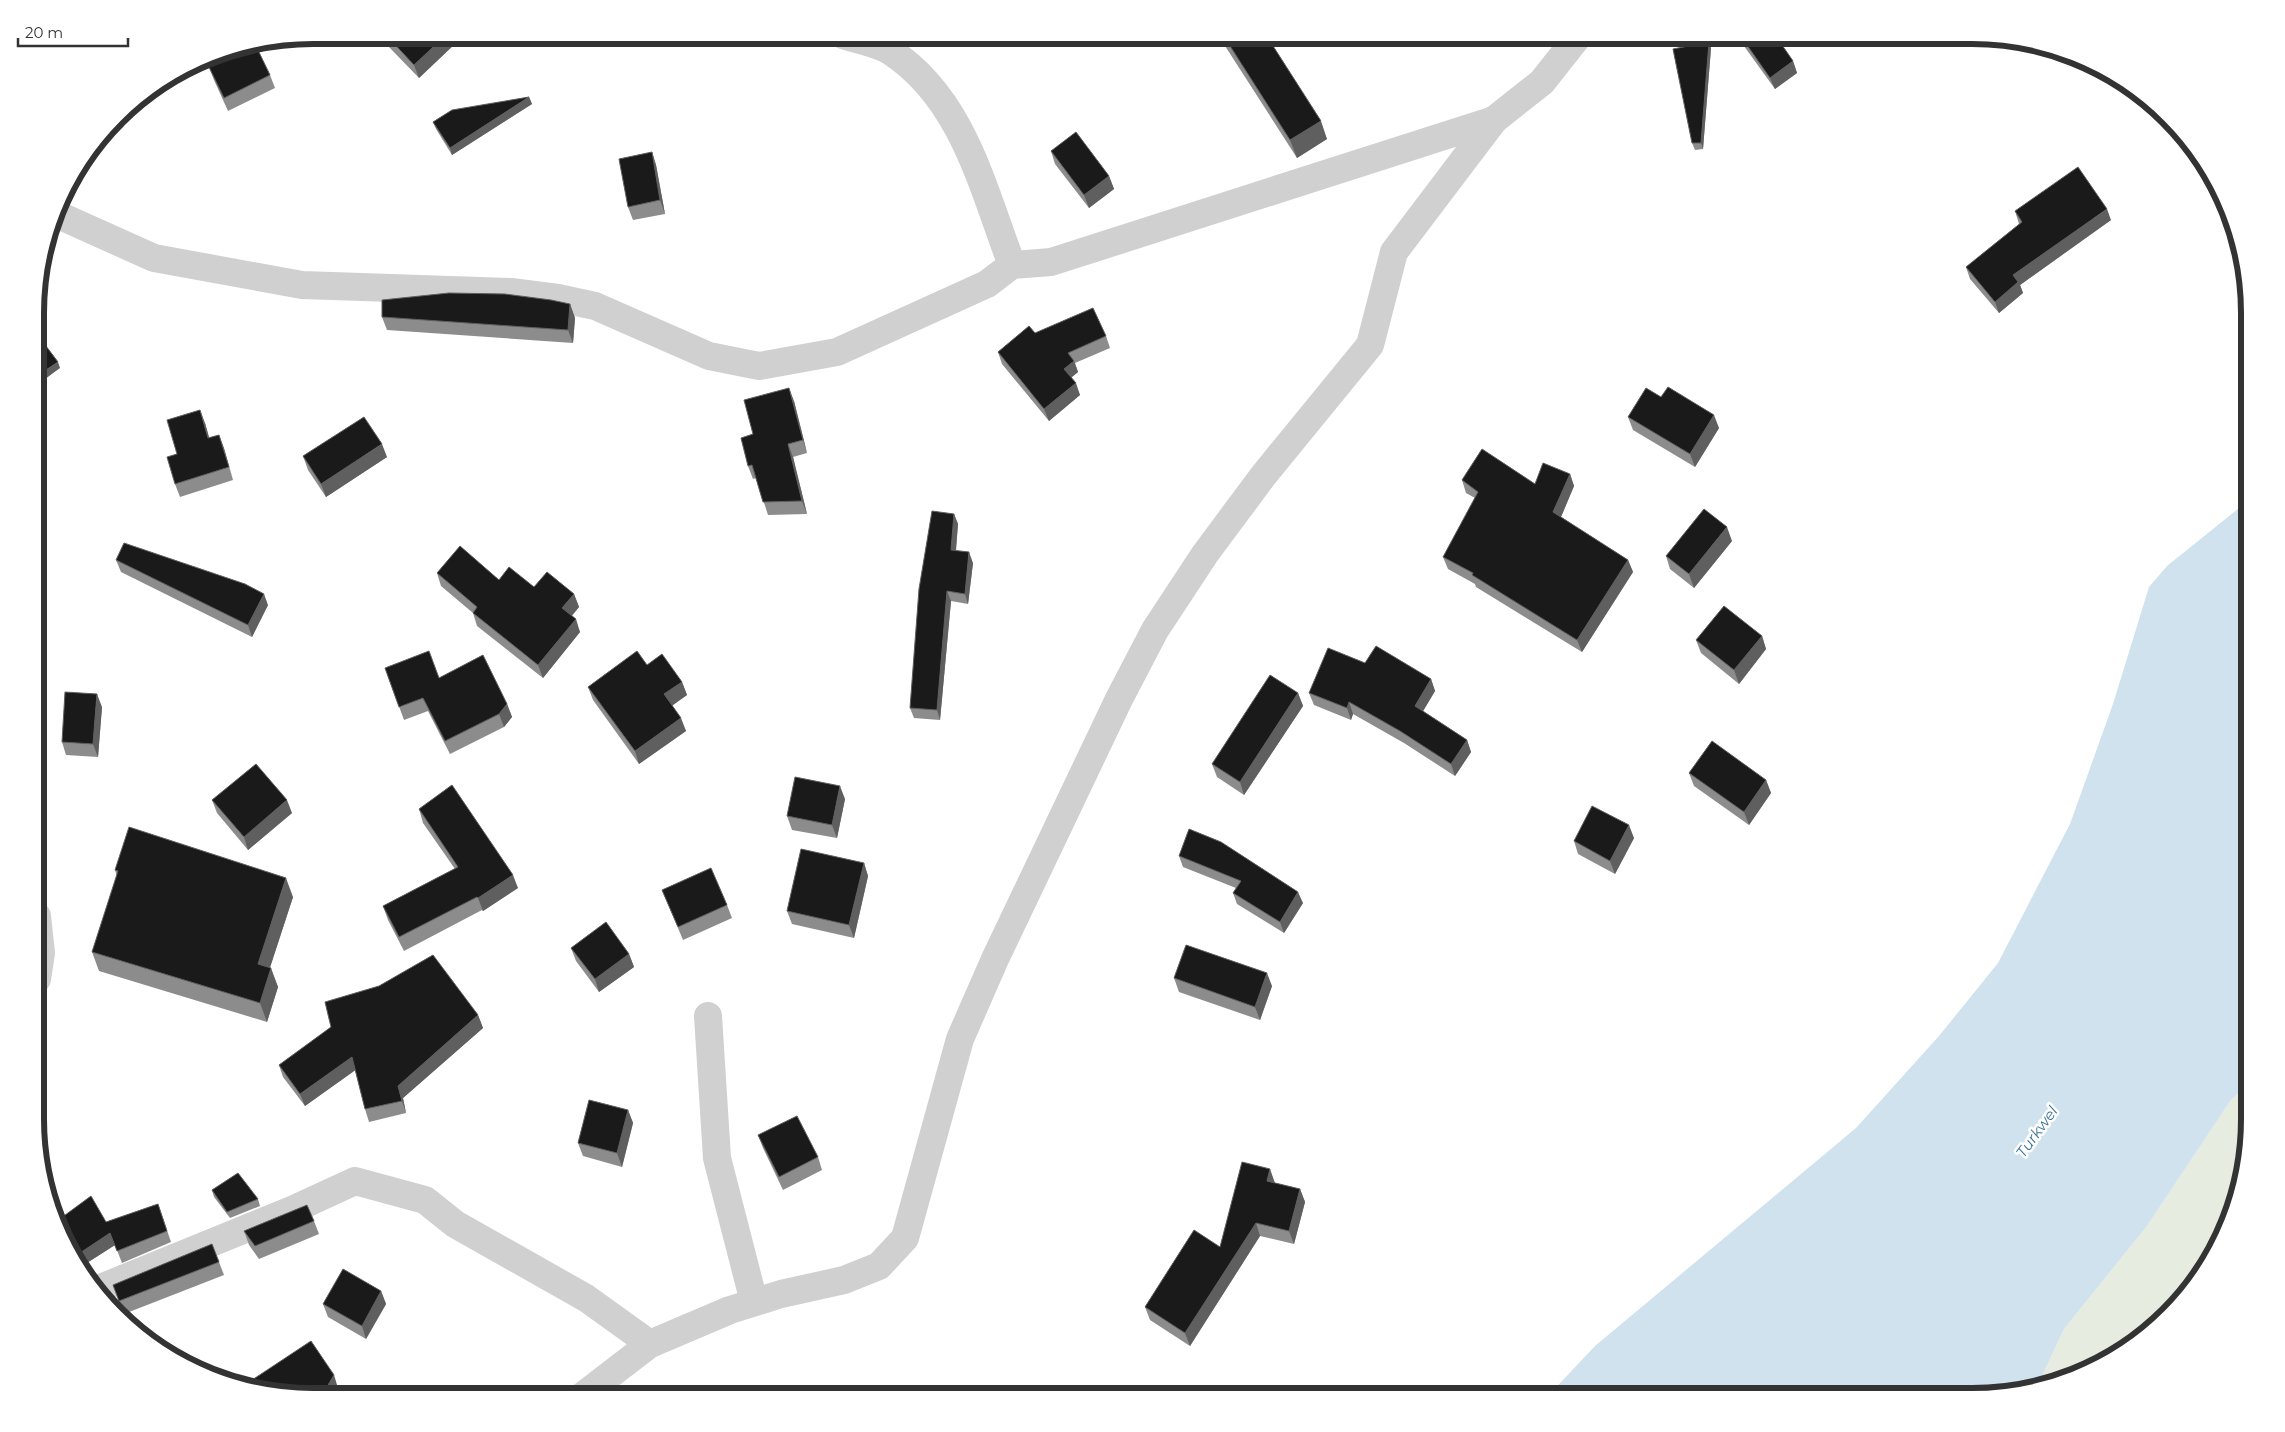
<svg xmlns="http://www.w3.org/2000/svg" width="2285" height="1432" viewBox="0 0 2285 1432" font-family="Montserrat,sans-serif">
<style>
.green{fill:#e6ecdf}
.water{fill:#cfe2ee}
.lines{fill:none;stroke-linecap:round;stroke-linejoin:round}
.street{stroke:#d0d0d0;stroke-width:28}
.wall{fill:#8c8c8c}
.shaded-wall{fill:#5f5f5f}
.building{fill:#1a1a1a;stroke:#5f5f5f}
.labels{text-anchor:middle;stroke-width:5;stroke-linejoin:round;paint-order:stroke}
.water-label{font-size:15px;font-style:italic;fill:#3f7597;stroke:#fff}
.rim{fill:none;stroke:#333;stroke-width:6}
</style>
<rect width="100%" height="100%" fill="#fff"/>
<path class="green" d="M 2249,1083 L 2249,1137 L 2235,1208 L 2203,1273 L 2156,1328 L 2111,1360 L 2036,1389 L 2064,1329 L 2147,1226 L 2231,1100 Z"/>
<path class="water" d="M 2249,500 L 2249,1083 L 2231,1100 L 2147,1226 L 2064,1329 L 2036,1389 L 1990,1396 L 1547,1397 L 1595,1346 L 1856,1128 L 1939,1036 L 1998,963 L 2070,824 L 2113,704 L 2149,587 L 2167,566 Z"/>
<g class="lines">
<g class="street">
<path d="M 843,35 C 857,40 877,43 890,51 C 963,98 983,189 1012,265"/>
<path d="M 56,214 L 154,258 L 302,285 L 511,292 L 558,298 L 595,306 L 709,356 L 759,366 L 837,352 L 987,284 L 1012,265 L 1051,262 L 1494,120"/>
<path d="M 37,916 L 41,953 L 37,979"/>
<path d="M 708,1016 L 717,1158 L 754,1302"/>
<path d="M 98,1289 L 292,1210 L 355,1181 L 425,1200 L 455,1224 L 586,1298 L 650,1344"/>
<path d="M 581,1397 L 650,1344 L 730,1310 L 781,1294 L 844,1280 L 879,1266 L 905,1238 L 960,1039 L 995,959 L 1119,699 L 1155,630 L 1205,554 L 1263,476 L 1370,345 L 1394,252 L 1494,120 L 1542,82 L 1576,39 L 1576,35"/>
</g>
</g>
<g class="wall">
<path d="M 385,35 L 456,35 L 458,41 L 419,78 L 388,46 Z"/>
<path d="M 1218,35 L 1266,35 L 1327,139 L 1297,158 Z"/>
<path d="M 1736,35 L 1775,35 L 1793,61 L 1797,73 L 1775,89 Z"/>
<path d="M 1711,48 L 1703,149 L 1695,150 L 1692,143 Z"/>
<path d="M 209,67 L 270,75 L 275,88 L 228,111 L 214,80 Z"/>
<path d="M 529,97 L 532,104 L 452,155 L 436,129 L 433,122 Z"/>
<path d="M 1051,151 L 1109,176 L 1114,189 L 1089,208 L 1055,164 Z"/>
<path d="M 652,152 L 656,165 L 665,214 L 633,220 L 628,207 Z"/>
<path d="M 2015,211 L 2111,220 L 2020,285 L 2023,293 L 1999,313 L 1970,279 L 1966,267 L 2019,224 Z"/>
<path d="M 570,304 L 575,318 L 573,343 L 387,330 L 382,317 Z"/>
<path d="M 1035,333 L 1106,336 L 1110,348 L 1075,363 L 1078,372 L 1071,378 L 1080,395 L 1049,421 L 1002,364 L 998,352 Z"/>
<path d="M 1661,397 L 1719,428 L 1695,467 L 1633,430 L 1628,417 Z"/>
<path d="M 794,401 L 807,453 L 793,457 L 807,514 L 768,515 L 756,478 L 753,479 L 748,466 L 753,434 Z"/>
<path d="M 205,423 L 209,438 L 219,435 L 233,480 L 180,497 L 175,484 L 177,454 Z"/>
<path d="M 303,456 L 387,457 L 326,497 L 308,470 Z"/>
<path d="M 1570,474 L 1574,486 L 1561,517 L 1628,560 L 1633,572 L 1582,652 L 1476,587 L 1475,584 L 1448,569 L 1443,557 L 1475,498 L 1466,493 L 1462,480 L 1535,484 Z"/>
<path d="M 954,514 L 958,524 L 956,551 L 973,563 L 968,604 L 951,601 L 940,720 L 914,718 L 910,708 Z"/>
<path d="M 1732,541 L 1694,588 L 1670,569 L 1666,556 Z"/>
<path d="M 116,560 L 268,605 L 252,637 L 121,572 Z"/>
<path d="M 437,573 L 499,580 L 534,587 L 574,594 L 579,607 L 572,616 L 580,632 L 543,678 L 477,626 L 473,613 L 441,586 Z"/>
<path d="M 1762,636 L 1766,649 L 1739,684 L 1701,653 L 1696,640 Z"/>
<path d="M 1365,663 L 1431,679 L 1435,691 L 1423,711 L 1467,740 L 1471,752 L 1455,776 L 1404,743 L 1353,714 L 1351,720 L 1314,705 L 1309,693 Z"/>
<path d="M 647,665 L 682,682 L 687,695 L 672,705 L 686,731 L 639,764 L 593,700 L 588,687 Z"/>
<path d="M 385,668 L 439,678 L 507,704 L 512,717 L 504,727 L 450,754 L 428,711 L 404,720 Z"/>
<path d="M 1298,693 L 1303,706 L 1244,795 L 1217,777 L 1212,764 Z"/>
<path d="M 102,707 L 98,757 L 66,755 L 62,742 Z"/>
<path d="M 1689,773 L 1766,780 L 1771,793 L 1749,825 L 1694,786 Z"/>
<path d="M 845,799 L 837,838 L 792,830 L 787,816 Z"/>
<path d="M 212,800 L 292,813 L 248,850 L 217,813 Z"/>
<path d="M 419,809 L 518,888 L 483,911 L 482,910 L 404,951 L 388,920 L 383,906 L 455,869 L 423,823 Z"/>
<path d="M 1634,838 L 1615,874 L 1578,854 L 1574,841 Z"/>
<path d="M 1179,856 L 1303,903 L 1284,933 L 1237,904 L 1233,893 L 1236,888 L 1183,867 Z"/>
<path d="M 864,863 L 868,876 L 854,938 L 792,924 L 787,911 Z"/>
<path d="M 115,870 L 293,897 L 270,967 L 278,987 L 267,1022 L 99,971 L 92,952 L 117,876 Z"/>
<path d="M 662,890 L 727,905 L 732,918 L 683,940 Z"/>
<path d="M 571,948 L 629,954 L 634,967 L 599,992 L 576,961 Z"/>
<path d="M 1174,978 L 1272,986 L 1260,1020 L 1179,992 Z"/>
<path d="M 478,1015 L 483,1028 L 403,1098 L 406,1113 L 369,1122 L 365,1109 L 355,1070 L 305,1106 L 283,1077 L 279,1065 Z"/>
<path d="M 628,1110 L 633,1123 L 622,1167 L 583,1156 L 578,1143 Z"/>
<path d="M 758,1135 L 818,1157 L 822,1170 L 783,1190 L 763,1148 Z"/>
<path d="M 1275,1183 L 1300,1189 L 1305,1202 L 1294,1244 L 1260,1236 L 1190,1346 L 1150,1320 L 1145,1307 L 1220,1247 Z"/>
<path d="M 212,1190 L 258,1199 L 260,1206 L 230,1218 L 214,1197 Z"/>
<path d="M 158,1204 L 171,1242 L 122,1263 L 115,1245 L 79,1268 L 52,1212 L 57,1221 L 106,1222 Z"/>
<path d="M 314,1221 L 319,1234 L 259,1259 L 249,1245 L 244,1231 Z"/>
<path d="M 212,1244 L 224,1275 L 124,1314 L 113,1285 Z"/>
<path d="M 381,1291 L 386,1304 L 366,1339 L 328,1317 L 323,1304 Z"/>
</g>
<g class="shaded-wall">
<path d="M 446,35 L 456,35 L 458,41 L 419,78 L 414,65 Z"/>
<path d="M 1709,42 L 1711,48 L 1703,149 L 1701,143 Z"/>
<path d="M 1793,61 L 1797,73 L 1775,89 L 1770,78 Z"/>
<path d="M 529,97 L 532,104 L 452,155 L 450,148 Z"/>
<path d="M 1321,121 L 1327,139 L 1297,158 L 1290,140 Z"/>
<path d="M 652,152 L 656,165 L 665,214 L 660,200 Z"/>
<path d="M 1109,176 L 1114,189 L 1089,208 L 1084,195 Z"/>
<path d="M 2107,209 L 2111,220 L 2020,285 L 2023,293 L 1999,313 L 1995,302 L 2013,275 Z"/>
<path d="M 570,304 L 575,318 L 573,343 L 568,330 Z"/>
<path d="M 1074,361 L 1078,372 L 1068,380 L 1064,369 Z"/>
<path d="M 58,362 L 60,368 L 37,385 L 37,376 Z"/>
<path d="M 1076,383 L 1080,395 L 1049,421 L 1044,409 Z"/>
<path d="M 789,388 L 794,401 L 807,453 L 803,440 Z"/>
<path d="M 200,410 L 205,423 L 213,451 L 208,438 Z"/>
<path d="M 1714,415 L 1719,428 L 1695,467 L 1690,454 Z"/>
<path d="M 219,435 L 224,448 L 233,480 L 229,467 Z"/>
<path d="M 382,444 L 387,457 L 326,497 L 321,484 Z"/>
<path d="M 788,444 L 793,457 L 807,514 L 802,501 Z"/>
<path d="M 1570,474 L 1574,486 L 1558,524 L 1553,512 Z"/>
<path d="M 954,514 L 958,524 L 955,560 L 951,550 Z"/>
<path d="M 1727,527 L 1732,541 L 1694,588 L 1689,574 Z"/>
<path d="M 969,552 L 973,563 L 968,604 L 965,594 Z"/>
<path d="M 1628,560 L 1633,572 L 1582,652 L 1577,640 Z"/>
<path d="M 947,591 L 951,601 L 940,720 L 937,710 Z"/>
<path d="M 264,594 L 268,605 L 252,637 L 248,625 Z"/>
<path d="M 574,594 L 579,607 L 567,621 L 562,608 Z"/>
<path d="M 576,619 L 580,632 L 543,678 L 538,665 Z"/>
<path d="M 1762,636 L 1766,649 L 1739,684 L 1734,670 Z"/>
<path d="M 1431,679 L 1435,691 L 1419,718 L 1415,706 Z"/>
<path d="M 682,682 L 687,695 L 669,708 L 664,694 Z"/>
<path d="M 1298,693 L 1303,706 L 1244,795 L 1240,782 Z"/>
<path d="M 97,694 L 102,707 L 98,757 L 93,744 Z"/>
<path d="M 1349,702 L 1353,714 L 1351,720 L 1347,708 Z"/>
<path d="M 507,704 L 512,717 L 504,727 L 499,714 Z"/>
<path d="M 681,718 L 686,731 L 639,764 L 635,751 Z"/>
<path d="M 1467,740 L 1471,752 L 1455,776 L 1451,764 Z"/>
<path d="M 1766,780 L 1771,793 L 1749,825 L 1744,812 Z"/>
<path d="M 840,786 L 845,799 L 837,838 L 832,825 Z"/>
<path d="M 287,800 L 292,813 L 248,850 L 244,837 Z"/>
<path d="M 1629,825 L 1634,838 L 1615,874 L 1610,861 Z"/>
<path d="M 864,863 L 868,876 L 854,938 L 849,925 Z"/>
<path d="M 513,875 L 518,888 L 483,911 L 478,898 Z"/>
<path d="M 286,878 L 293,897 L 265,983 L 258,964 Z"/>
<path d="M 1298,892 L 1303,903 L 1284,933 L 1280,922 Z"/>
<path d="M 629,954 L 634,967 L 599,992 L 595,979 Z"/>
<path d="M 271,968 L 278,987 L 267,1022 L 260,1003 Z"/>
<path d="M 1267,973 L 1272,986 L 1260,1020 L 1255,1007 Z"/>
<path d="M 478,1015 L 483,1028 L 403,1098 L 406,1113 L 402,1101 L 398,1086 Z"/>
<path d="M 352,1057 L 357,1069 L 305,1106 L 300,1094 Z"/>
<path d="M 628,1110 L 633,1123 L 622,1167 L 617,1153 Z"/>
<path d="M 1270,1169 L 1275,1183 L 1267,1181 Z"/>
<path d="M 1300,1189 L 1305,1202 L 1294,1244 L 1289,1231 Z"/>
<path d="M 1256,1223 L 1260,1236 L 1190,1346 L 1185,1333 Z"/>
<path d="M 110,1233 L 115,1245 L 79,1268 L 74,1257 Z"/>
<path d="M 381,1291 L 386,1304 L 366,1339 L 362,1326 Z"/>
<path d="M 334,1375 L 338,1388 L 334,1397 L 321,1397 Z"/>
<path d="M 290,1388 L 292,1394 L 284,1392 Z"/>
</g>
<g class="building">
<path d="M 386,35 L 446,35 L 414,65 Z"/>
<path d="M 1223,35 L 1266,35 L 1321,121 L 1290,140 Z"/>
<path d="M 1740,35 L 1775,35 L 1793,61 L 1770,78 Z"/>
<path d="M 1709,42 L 1701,143 L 1692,143 L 1673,49 Z"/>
<path d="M 256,46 L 270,75 L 224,98 L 209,67 L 249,48 Z"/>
<path d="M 529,97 L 450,148 L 433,122 L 452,110 Z"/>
<path d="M 1076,132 L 1109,176 L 1084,195 L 1051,151 Z"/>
<path d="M 652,152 L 660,200 L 628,207 L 619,159 Z"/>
<path d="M 2078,167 L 2107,209 L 2013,275 L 2018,282 L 1995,302 L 1966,267 L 2022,222 L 2015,211 Z"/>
<path d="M 449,293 L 505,294 L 551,300 L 570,304 L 568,330 L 382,317 L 382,300 Z"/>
<path d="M 1093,308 L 1106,336 L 1068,353 L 1074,361 L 1064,369 L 1076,383 L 1044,409 L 998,352 L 1029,326 L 1035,333 Z"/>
<path d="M 40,338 L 58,362 L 37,376 L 37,340 Z"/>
<path d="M 1668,387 L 1714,415 L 1690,454 L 1628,417 L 1646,388 L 1661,397 Z"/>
<path d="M 789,388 L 803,440 L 788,444 L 802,501 L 763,502 L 752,465 L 748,466 L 741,438 L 753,434 L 744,400 Z"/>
<path d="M 200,410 L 208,438 L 219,435 L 229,467 L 175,484 L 167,457 L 177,454 L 167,420 Z"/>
<path d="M 364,417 L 382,444 L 321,484 L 303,456 Z"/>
<path d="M 1482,449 L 1535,484 L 1543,463 L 1570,474 L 1553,512 L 1628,560 L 1577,640 L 1472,575 L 1473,573 L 1443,557 L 1478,492 L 1462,480 Z"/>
<path d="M 1704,509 L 1727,527 L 1689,574 L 1666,556 Z"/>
<path d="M 932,511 L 954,514 L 951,550 L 969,552 L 965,594 L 947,591 L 937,710 L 910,708 L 919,589 Z"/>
<path d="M 124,543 L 245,584 L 264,594 L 248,625 L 116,560 Z"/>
<path d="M 460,546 L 499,580 L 509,567 L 534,587 L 547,572 L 574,594 L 562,608 L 576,619 L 538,665 L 473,613 L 477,607 L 437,573 Z"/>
<path d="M 1724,606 L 1762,636 L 1734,670 L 1696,640 Z"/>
<path d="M 1376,646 L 1431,679 L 1415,706 L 1467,740 L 1451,764 L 1400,731 L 1349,702 L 1347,708 L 1309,693 L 1328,648 L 1365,663 Z"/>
<path d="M 429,651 L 439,678 L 483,655 L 507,704 L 499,714 L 445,741 L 423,698 L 399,707 L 385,668 Z"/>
<path d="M 637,651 L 647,665 L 662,654 L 682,682 L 664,694 L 681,718 L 635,751 L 588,687 Z"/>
<path d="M 1270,675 L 1298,693 L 1240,782 L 1212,764 Z"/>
<path d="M 65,692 L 97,694 L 93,744 L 62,742 Z"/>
<path d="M 1712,741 L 1766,780 L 1744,812 L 1689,773 Z"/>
<path d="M 256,764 L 287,800 L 244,837 L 212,800 Z"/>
<path d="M 795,777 L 840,786 L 832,825 L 787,816 Z"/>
<path d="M 452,785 L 513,875 L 478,898 L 477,897 L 399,937 L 383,906 L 458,867 L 419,809 Z"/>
<path d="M 1592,806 L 1629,825 L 1610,861 L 1574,841 Z"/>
<path d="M 129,827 L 286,878 L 258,964 L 271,968 L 260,1003 L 92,952 L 118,871 L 115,870 Z"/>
<path d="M 1189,829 L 1221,842 L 1298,892 L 1280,922 L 1233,893 L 1241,881 L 1179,856 Z"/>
<path d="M 801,849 L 864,863 L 849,925 L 787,911 Z"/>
<path d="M 711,868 L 727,905 L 678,927 L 662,890 Z"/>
<path d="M 606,922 L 629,954 L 595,979 L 571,948 Z"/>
<path d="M 1186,945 L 1267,973 L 1255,1007 L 1174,978 Z"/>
<path d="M 433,955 L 478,1015 L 398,1086 L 402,1101 L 365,1109 L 352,1057 L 300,1094 L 279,1065 L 331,1027 L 325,1002 L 379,986 Z"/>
<path d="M 589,1100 L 628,1110 L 617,1153 L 578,1143 Z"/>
<path d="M 797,1116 L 818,1157 L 779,1177 L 758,1135 Z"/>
<path d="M 1242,1162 L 1270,1169 L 1267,1181 L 1300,1189 L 1289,1231 L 1256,1223 L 1185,1333 L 1145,1307 L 1194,1230 L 1220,1247 Z"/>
<path d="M 238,1173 L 258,1199 L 227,1212 L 212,1190 Z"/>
<path d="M 91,1196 L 106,1222 L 158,1204 L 167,1231 L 117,1251 L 110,1233 L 74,1257 L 52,1212 L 57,1221 Z"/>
<path d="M 307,1205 L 314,1221 L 255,1246 L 244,1231 Z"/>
<path d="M 212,1244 L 219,1262 L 119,1301 L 113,1285 Z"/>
<path d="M 343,1269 L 381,1291 L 362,1326 L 323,1304 Z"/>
<path d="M 311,1341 L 334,1375 L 321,1397 L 312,1397 L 294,1394 L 290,1388 L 284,1392 L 243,1386 Z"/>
</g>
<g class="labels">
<g class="water-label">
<text transform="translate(2037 1132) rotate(-54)" y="5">Turkwel</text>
</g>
</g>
<path d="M0 0H2285V1432H0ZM313 44H1972A269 269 0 0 1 2241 313V1119A269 269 0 0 1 1972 1388H313A269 269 0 0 1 44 1119V313A269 269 0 0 1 313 44Z" fill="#fff" fill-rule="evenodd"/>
<path class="rim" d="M313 44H1972A269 269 0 0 1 2241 313V1119A269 269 0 0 1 1972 1388H313A269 269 0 0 1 44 1119V313A269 269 0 0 1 313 44Z"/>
<path d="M18 38v8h110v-8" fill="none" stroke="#333333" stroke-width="2.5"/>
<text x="25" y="38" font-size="15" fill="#333333" stroke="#ffffff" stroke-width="4" paint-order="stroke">20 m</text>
</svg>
